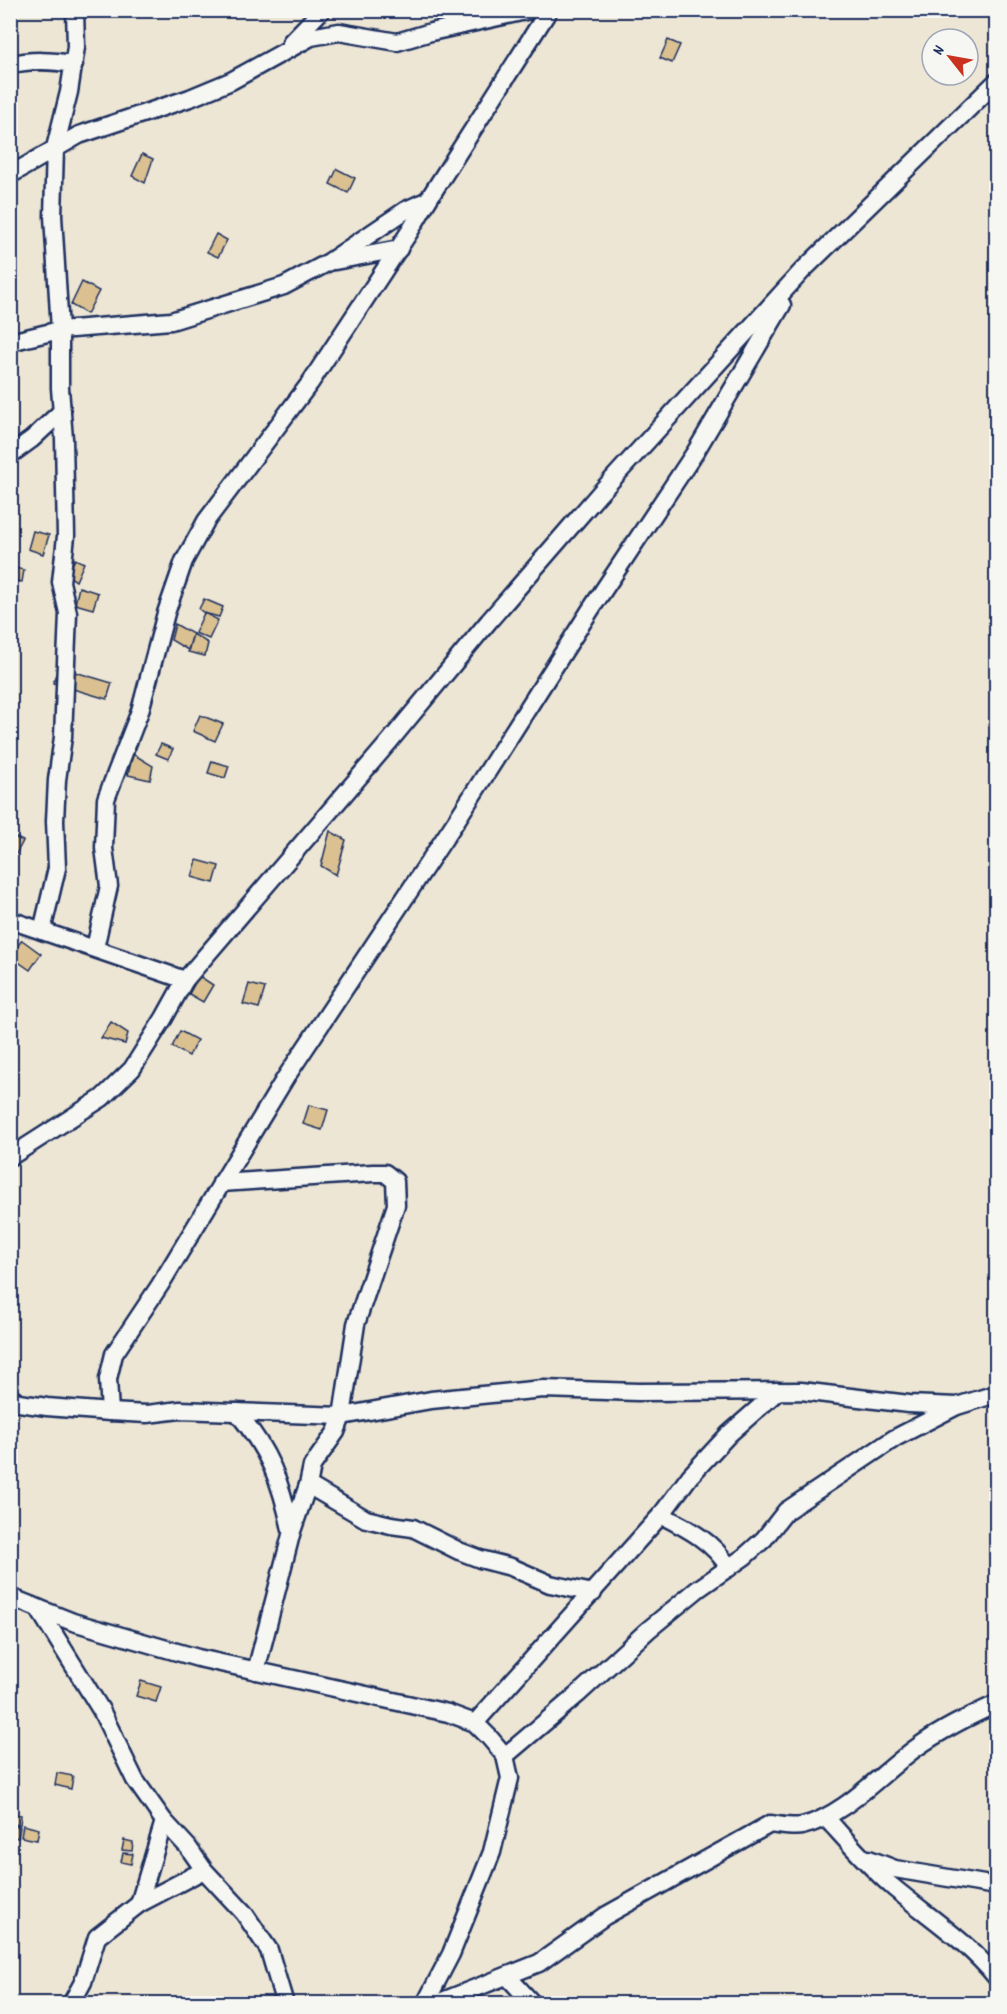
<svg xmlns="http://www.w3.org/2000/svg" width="1007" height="2014" viewBox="0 0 1007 2014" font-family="Dekko,sans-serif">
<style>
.building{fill:#dbc191;stroke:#1b2f5e;stroke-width:1.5}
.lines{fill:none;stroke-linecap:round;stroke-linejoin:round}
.minor-casing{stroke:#1b2f5e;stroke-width:21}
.minor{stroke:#f6f6f2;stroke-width:16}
</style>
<rect width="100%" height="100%" fill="#eee6d5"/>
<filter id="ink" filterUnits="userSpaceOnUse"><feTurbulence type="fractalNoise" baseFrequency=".0167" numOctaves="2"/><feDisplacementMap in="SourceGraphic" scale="12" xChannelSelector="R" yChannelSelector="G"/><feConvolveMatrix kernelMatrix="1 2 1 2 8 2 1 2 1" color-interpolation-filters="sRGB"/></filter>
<g filter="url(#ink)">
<g class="building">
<path d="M 668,40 L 680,45 L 672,63 L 660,58 Z"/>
<path d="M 142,154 L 153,159 L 145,183 L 132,176 Z"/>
<path d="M 337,169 L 355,178 L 348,193 L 330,184 Z"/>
<path d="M 216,234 L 227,240 L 218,257 L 207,252 Z"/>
<path d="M 82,282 L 99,291 L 87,314 L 71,305 Z"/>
<path d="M 33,531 L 49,535 L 43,554 L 28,549 Z"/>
<path d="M 75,559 L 84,563 L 76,581 L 68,575 Z"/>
<path d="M 10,567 L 24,570 L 22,582 L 10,580 Z"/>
<path d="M 79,587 L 98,593 L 93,609 L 75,604 Z"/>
<path d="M 204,599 L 223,607 L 219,617 L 204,613 L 199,609 Z"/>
<path d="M 204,613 L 218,620 L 209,639 L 195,633 Z"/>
<path d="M 175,624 L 193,634 L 188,650 L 171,640 Z"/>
<path d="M 193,634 L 208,643 L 205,656 L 188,652 Z"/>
<path d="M 58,667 L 112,683 L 107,699 L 53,683 Z"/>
<path d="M 200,715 L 223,724 L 215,741 L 193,731 Z"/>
<path d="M 161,744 L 173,749 L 168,759 L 156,754 Z"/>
<path d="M 133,754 L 153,766 L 150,780 L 128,775 Z"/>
<path d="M 212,761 L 229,766 L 225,778 L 208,773 Z"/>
<path d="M 330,831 L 346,840 L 336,875 L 321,866 Z"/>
<path d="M 10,835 L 23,841 L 15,856 L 10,854 Z"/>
<path d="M 197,860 L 219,866 L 214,883 L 192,877 Z"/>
<path d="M 22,940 L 41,954 L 30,970 L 10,956 Z"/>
<path d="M 199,976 L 213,985 L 203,1002 L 189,994 Z"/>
<path d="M 249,984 L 265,988 L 259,1008 L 243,1004 Z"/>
<path d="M 111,1022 L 128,1033 L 125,1044 L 101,1038 Z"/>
<path d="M 180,1031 L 197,1040 L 189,1056 L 172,1047 Z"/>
<path d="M 309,1105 L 328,1110 L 322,1130 L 303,1124 Z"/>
<path d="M 141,1681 L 161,1687 L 156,1702 L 136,1696 Z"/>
<path d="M 57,1773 L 73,1776 L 71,1789 L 55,1785 Z"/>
<path d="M 13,1814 L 21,1815 L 20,1825 L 12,1824 Z"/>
<path d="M 10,1825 L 20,1827 L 18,1838 L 10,1836 Z"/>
<path d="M 23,1825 L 39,1829 L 37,1840 L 21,1837 Z"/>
<path d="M 124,1840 L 133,1842 L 132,1851 L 122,1850 Z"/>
<path d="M 123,1853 L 133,1854 L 131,1864 L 121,1862 Z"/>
</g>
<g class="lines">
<g class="minor-casing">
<g id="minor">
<path d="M 291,42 L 322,10"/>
<path d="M 10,65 C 31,59 53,61 74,64"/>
<path d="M 10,175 L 79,135 L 190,98 L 231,81 L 311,37 L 339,32 L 397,42 L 431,32 L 530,10"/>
<path d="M 335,261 L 399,249"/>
<path d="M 10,342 L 60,330 L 171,321 L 284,286 L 329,262 L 406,210 L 428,200"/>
<path d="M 10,455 L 32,439 L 62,411"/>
<path d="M 10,920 L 185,980"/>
<path d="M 42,931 L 57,868 L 55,821 L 57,780 L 63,737 L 68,613 L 61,582 L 66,536 L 64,439 L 60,388 L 60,330 L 53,216 L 55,148 L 69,92 L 76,47 L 75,10"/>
<path d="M 95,948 L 109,886 L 104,848 L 106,799 L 140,711 L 166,613 L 184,561 L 206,521 L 310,383 L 410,231 L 428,200 L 549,10"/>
<path d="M 10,1157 L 102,1098 L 132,1069 L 164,1018 L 185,980 L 389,742 L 489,621 L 599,494 L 802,271 L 996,82"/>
<path d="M 221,1183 L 373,1173 L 385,1173 L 395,1181 L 396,1205 L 356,1324 L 342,1416 L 336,1432 L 312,1466 L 308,1485 L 292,1531 L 256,1671"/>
<path d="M 10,1397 L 19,1403 L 47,1407 L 110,1412 L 147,1414 L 180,1410 L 342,1416 L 431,1400 L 543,1389 L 638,1392 L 801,1391 L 909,1404 L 957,1406 L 996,1394"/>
<path d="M 110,1412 L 108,1379 L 114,1354 L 160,1285 L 286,1077 L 456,821 L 591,609 L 696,451 L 782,305"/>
<path d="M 237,1412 C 269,1451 281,1481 291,1530"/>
<path d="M 308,1485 L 366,1519 L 391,1525 L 413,1528 L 459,1551 L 480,1559 L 511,1567 L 550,1584 L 593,1593"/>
<path d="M 661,1515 C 687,1528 714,1542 729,1568"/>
<path d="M 10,1597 L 73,1622 L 198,1658 L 448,1713 L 475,1723 L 489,1737 L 505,1756 L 510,1778 L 492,1852 L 451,1954 L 425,2004"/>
<path d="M 38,1608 L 101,1710 L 135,1780 L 164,1821 L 188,1847 L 204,1870 L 244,1913 L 269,1950 L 285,2004"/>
<path d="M 475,1723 L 661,1515 L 690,1476 L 729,1434 L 778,1391"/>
<path d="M 505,1756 L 577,1695 L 648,1630 L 698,1589 L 744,1557 L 764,1539 L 786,1511 L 895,1438 L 955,1407"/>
<path d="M 826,1818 C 848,1842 869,1867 894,1888 C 929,1917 968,1942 996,1977"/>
<path d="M 869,1859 L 895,1869 L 996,1886"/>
<path d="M 139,1904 L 164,1821"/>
<path d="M 507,1976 L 533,2004"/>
<path d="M 71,2004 L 83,1982 L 97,1937 L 139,1904 L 204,1870"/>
<path d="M 435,2004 L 539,1963 L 605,1916 L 770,1824 C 780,1825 793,1828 802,1826 C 843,1817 881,1773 916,1748 C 941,1730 968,1717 996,1704"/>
</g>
</g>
<use href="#minor" class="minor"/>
</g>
</g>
<rect width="1007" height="2014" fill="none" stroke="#f6f6f2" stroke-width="36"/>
<rect x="18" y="18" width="971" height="1978" fill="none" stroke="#1b2f5e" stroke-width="2" filter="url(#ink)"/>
<g transform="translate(950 57) rotate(301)"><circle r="28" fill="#f6f6f2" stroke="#9ea6b7" stroke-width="1.5"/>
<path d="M0-4.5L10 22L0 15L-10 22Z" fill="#c8321e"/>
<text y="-9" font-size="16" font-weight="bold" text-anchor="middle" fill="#1b2f5e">N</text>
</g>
</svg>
